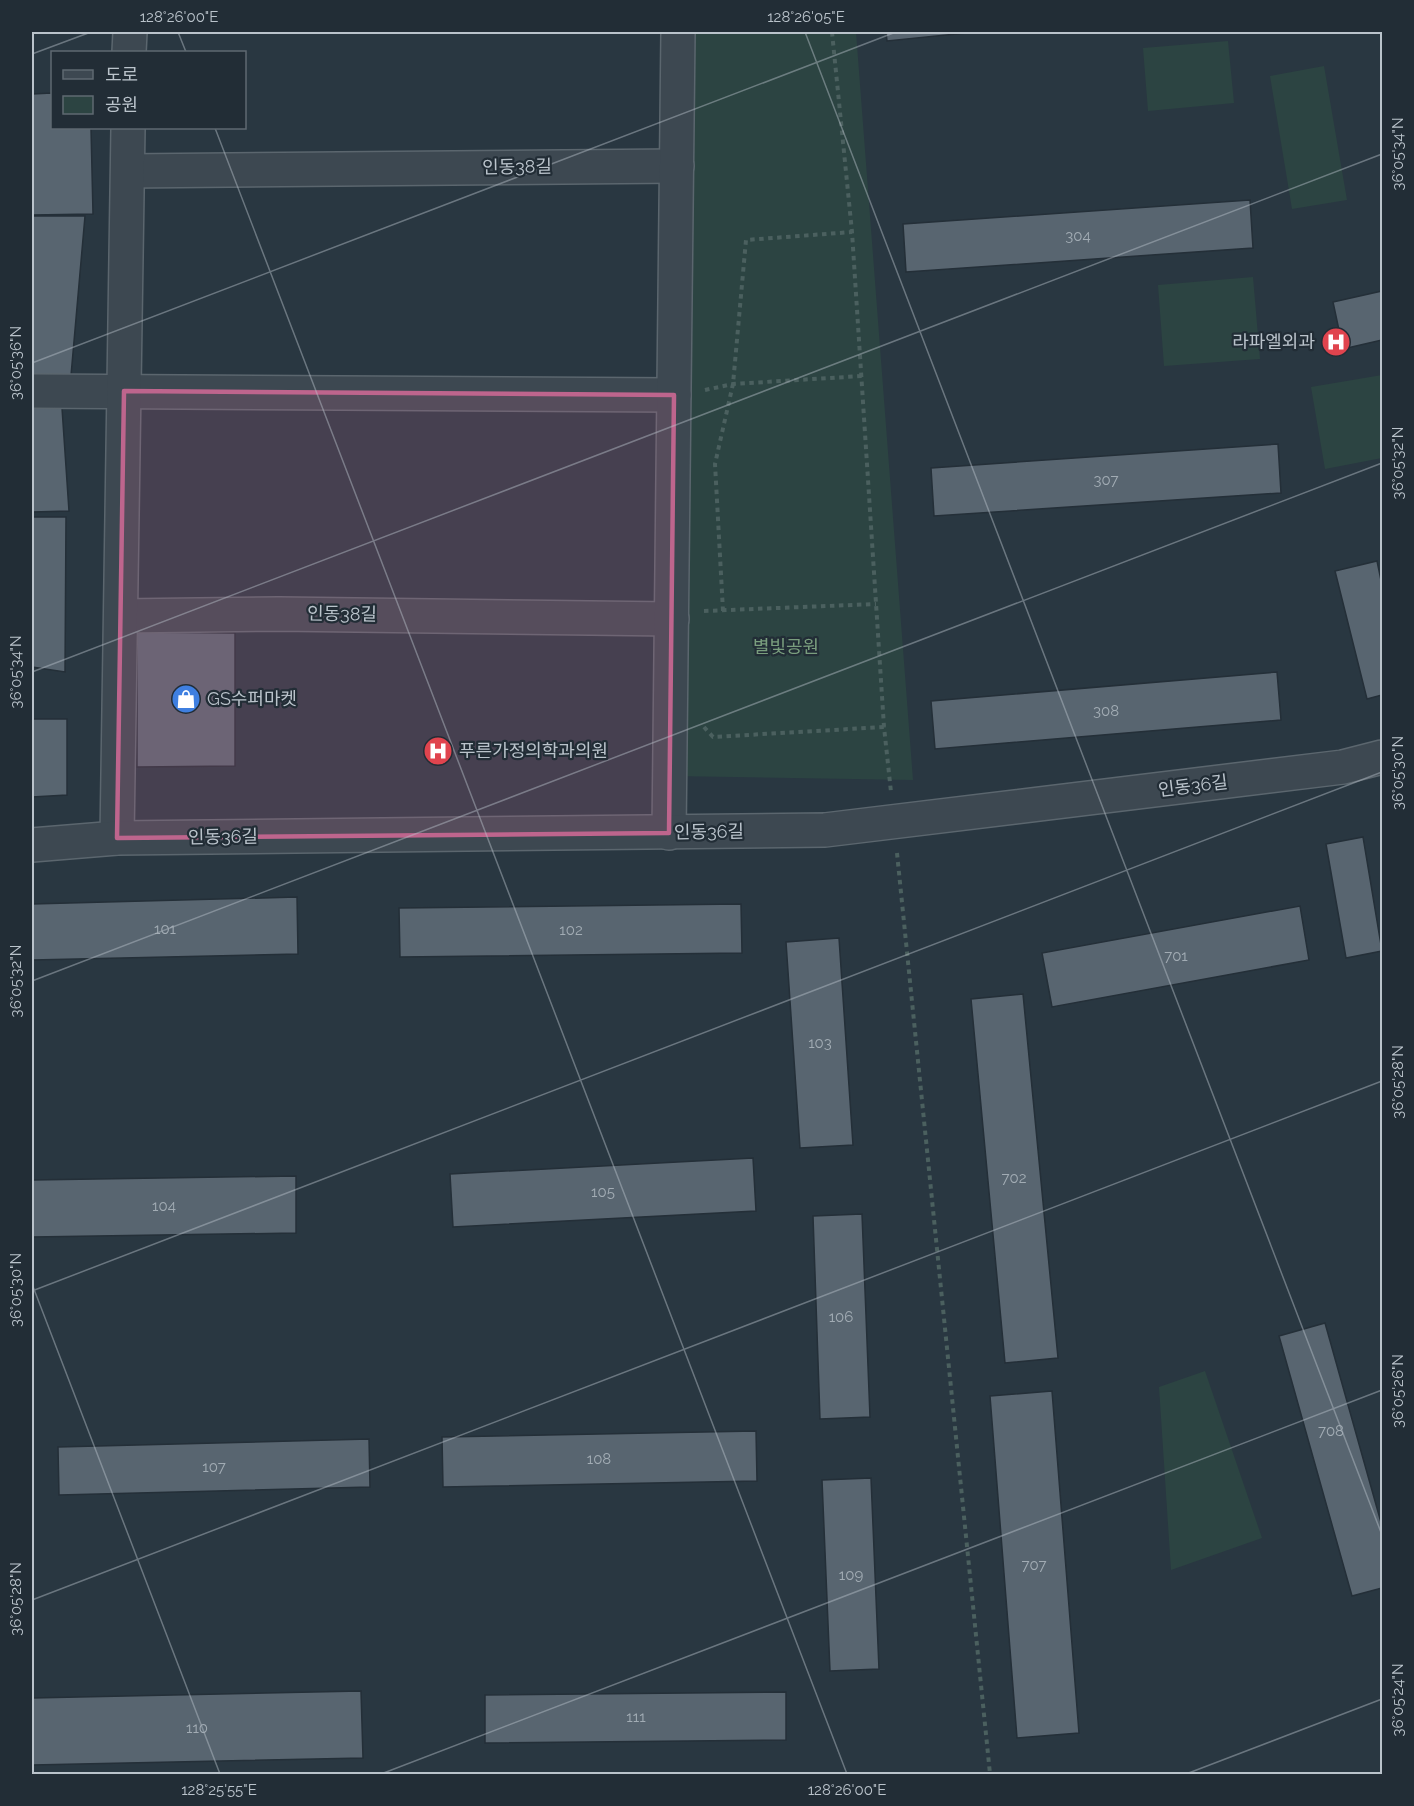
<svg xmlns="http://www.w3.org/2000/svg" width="1414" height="1806" viewBox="0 0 1414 1806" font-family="Raleway,'Noto Sans KR',sans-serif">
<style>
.green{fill:#2c4442}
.building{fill:#586570;stroke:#242f38;stroke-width:1.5}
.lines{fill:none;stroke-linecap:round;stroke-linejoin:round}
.street-casing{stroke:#5b666e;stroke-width:36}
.path{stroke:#4b605f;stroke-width:4;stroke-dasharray:4.5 4.5;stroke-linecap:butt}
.street{stroke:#3d4851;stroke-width:33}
.marked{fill:#be658d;fill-opacity:0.2;stroke:#be658d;stroke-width:4.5;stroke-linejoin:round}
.ticks{fill:none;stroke:#bac3cb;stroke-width:1.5;stroke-opacity:0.45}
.labels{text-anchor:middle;stroke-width:4.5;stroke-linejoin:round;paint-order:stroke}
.number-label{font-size:15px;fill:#a2acb4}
.street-label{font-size:18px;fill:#bac3cb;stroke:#222d36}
.poi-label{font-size:18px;fill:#bac3cb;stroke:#222d36;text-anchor:start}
.park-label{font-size:18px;fill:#7a9e7e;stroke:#222d36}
.neatline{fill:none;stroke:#bac3cb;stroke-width:2}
.ticks-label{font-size:15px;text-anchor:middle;fill:#bac3cb}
</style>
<rect width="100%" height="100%" fill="#293741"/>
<g class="green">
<path d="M 661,32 L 856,32 L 913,780 L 671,776 Z"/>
<path d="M 1228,41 L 1234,103 L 1148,111 L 1143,48 Z"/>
<path d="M 1324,66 L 1347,200 L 1292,209 L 1270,76 Z"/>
<path d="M 1253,277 L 1260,359 L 1164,366 L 1158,285 Z"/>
<path d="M 1382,375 L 1382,458 L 1325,469 L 1311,387 Z"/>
<path d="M 1205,1371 L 1262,1538 L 1171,1570 L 1159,1387 Z"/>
</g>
<g class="building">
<path d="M 886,32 L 976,32 L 887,41 Z"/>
<path d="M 52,93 L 52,128 L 91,128 L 93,214 L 32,215 L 32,94 Z"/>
<path d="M 1250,200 L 1253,248 L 906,272 L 903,224 Z"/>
<path d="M 32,216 L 85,216 L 70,387 L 32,386 Z"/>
<path d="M 1382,291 L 1382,340 L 1343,349 L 1333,302 Z"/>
<path d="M 32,408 L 62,408 L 69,511 L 32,512 Z"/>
<path d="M 1278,444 L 1281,493 L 934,516 L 931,468 Z"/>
<path d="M 32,517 L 66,517 L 65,672 L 32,667 Z"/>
<path d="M 1377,561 L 1382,585 L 1382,695 L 1367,699 L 1335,571 Z"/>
<path d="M 137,632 L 235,633 L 235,766 L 137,767 Z"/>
<path d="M 1277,672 L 1281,720 L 935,749 L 931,701 Z"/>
<path d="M 32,719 L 67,719 L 67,795 L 32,797 Z"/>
<path d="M 1363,837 L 1382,951 L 1346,958 L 1326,844 Z"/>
<path d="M 297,897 L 298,954 L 32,960 L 32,904 Z"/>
<path d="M 741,904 L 742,953 L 400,957 L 399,908 Z"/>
<path d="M 1300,906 L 1309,960 L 1052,1007 L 1042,953 Z"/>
<path d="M 839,938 L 853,1145 L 800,1148 L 786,942 Z"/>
<path d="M 1023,994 L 1058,1358 L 1005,1363 L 971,999 Z"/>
<path d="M 753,1158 L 756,1211 L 453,1227 L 450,1174 Z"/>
<path d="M 296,1176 L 296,1233 L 32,1237 L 32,1180 Z"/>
<path d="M 862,1214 L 870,1417 L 820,1419 L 813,1216 Z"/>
<path d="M 1325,1323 L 1382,1526 L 1382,1588 L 1352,1596 L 1279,1336 Z"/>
<path d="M 1052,1391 L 1079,1733 L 1017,1738 L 990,1396 Z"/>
<path d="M 756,1431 L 757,1481 L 443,1487 L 442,1437 Z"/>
<path d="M 369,1439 L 370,1487 L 59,1495 L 58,1447 Z"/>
<path d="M 871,1478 L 879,1669 L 830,1671 L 822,1480 Z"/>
<path d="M 361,1691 L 363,1758 L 32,1765 L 32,1698 Z"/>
<path d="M 786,1692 L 786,1740 L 485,1743 L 485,1695 Z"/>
</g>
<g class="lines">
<g class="street-casing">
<g id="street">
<path d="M 129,52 L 130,32"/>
<path d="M 128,171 L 677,166"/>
<path d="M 32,391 L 674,395"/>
<path d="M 121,616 L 279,614 L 672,619"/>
<path d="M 669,833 L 678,32"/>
<path d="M 117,838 L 128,128"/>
<path d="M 32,845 L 117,838 L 825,830 L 1343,767 L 1382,757"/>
</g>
</g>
<g class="path">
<path d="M 832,32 L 852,232 L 884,727 L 891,792"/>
<path d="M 705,390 L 733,384 L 862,376"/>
<path d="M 704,611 L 876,604"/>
<path d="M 723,611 L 715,464 L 733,384 L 746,240 L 852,232"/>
<path d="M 704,727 L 713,737 L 884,727"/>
<path d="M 897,853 L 990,1774"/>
</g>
<use href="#street" class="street"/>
</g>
<path class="marked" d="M 124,391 L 674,395 L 669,833 L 117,838 Z"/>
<path class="ticks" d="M 178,32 L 186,52M 805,32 L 1382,1535M 32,54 L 91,32M 215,128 L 847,1774M 32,363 L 896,32M 32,672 L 1382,154M 32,981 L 1382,463M 32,1284 L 220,1774M 32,1291 L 1382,772M 32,1600 L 1382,1081M 381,1774 L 1382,1390M 1186,1774 L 1382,1699"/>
<defs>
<g id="hospital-disc" transform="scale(1.5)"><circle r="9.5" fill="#e0444e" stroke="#222d36"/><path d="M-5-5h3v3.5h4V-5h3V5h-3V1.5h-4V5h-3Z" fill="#fff"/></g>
<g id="shop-disc" transform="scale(1.5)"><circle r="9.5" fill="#3f7fe0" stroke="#222d36"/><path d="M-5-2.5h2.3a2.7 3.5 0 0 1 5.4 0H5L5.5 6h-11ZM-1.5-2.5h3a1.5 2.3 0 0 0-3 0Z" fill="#fff"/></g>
</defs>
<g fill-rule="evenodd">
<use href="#hospital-disc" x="1336" y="342"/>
<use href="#shop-disc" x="186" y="699"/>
<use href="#hospital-disc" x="438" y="751"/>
</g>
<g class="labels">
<g class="number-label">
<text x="1078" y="241">304</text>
<text x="1106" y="485">307</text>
<text x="1106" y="716">308</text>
<text x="165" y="934">101</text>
<text x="571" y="935">102</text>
<text x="1176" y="961">701</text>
<text x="820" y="1048">103</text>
<text x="1014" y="1183">702</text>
<text x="603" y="1197">105</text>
<text x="164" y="1211">104</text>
<text x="841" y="1322">106</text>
<text x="1331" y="1436">708</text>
<text x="599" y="1464">108</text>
<text x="214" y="1472">107</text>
<text x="1034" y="1570">707</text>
<text x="851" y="1580">109</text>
<text x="636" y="1722">111</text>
<text x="197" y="1733">110</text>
</g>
<g class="street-label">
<text transform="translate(517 167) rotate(-1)" y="6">인동38길</text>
<text transform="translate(342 614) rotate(1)" y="6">인동38길</text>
<text transform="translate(1193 786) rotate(-7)" y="6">인동36길</text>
<text transform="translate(709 832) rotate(-1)" y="6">인동36길</text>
<text transform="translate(223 837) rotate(-1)" y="6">인동36길</text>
</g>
<g class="poi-label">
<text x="1315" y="348" text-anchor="end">라파엘외과</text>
<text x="207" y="705">GS수퍼마켓</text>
<text x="459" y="757">푸른가정의학과의원</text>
</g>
<g class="park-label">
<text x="786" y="653">별빛공원</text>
</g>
</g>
<rect width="1414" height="1806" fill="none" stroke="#222d36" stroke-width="66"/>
<rect x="51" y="51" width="195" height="78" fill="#222d36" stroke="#5f6972" stroke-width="1.5"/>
<rect x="63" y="70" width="30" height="9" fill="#3d4851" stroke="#5f6972" stroke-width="1.5"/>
<text x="105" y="81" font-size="18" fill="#bac3cb">도로</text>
<rect x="63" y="96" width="30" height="18" fill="#2c4442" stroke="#5f6972" stroke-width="1.5"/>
<text x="105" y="111" font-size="18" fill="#bac3cb">공원</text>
<rect x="33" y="33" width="1348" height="1740" class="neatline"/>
<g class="ticks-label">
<text x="179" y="22">128°26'00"E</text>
<text x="806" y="22">128°26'05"E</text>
<text transform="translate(1398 154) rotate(-90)" y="5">36°05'34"N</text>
<text transform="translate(16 363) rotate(-90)" y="5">36°05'36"N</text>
<text transform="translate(1398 463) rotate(-90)" y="5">36°05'32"N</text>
<text transform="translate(16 672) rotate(-90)" y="5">36°05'34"N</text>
<text transform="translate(1398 773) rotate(-90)" y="5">36°05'30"N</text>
<text transform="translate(16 981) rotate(-90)" y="5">36°05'32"N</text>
<text transform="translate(1398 1082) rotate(-90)" y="5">36°05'28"N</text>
<text transform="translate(16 1290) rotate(-90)" y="5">36°05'30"N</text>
<text transform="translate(1398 1391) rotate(-90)" y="5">36°05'26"N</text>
<text transform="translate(16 1599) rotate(-90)" y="5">36°05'28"N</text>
<text transform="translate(1398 1700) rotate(-90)" y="5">36°05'24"N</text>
<text x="219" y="1795">128°25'55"E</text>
<text x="847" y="1795">128°26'00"E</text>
</g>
</svg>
